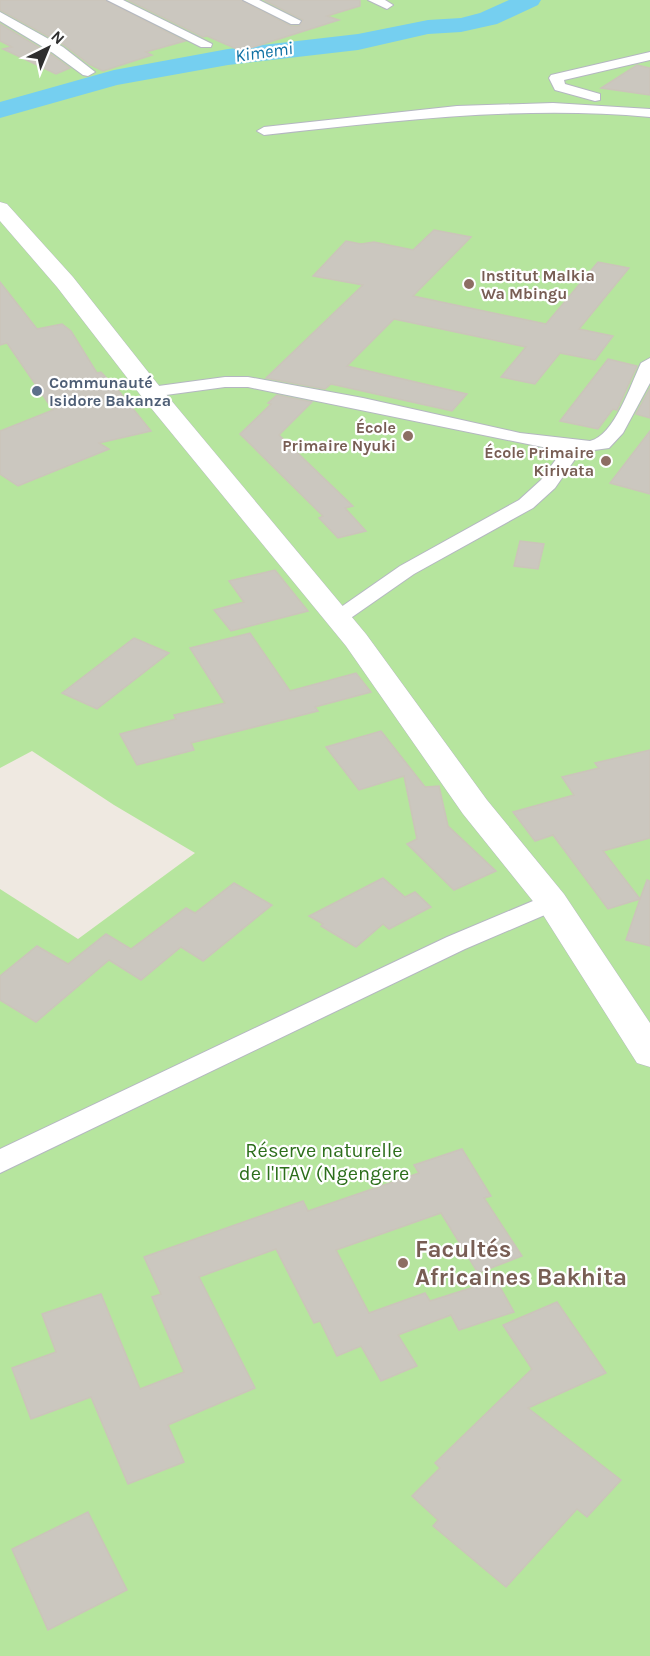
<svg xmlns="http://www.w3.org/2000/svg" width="650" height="1656" viewBox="0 0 650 1656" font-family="Karla,sans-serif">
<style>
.green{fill:#b6e59e}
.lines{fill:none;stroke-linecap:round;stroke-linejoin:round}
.river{fill:#75cff0;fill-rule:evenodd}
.building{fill:#cbc7bf;stroke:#cbc5ba;stroke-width:1.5}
.street-casing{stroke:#b4b7c1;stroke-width:2}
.secondary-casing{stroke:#b4b7c1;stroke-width:1}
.street{fill:#fff;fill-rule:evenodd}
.secondary{fill:#fff;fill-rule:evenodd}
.education-dot{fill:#8d6e63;stroke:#fff;stroke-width:2}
.service-dot{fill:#5c6f8a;stroke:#fff;stroke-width:2}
.labels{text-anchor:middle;stroke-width:4.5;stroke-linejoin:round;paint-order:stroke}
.far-education-label{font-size:16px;font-weight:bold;fill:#785e54;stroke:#fff;text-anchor:end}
.far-service-label{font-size:16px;font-weight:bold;fill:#4e5e75;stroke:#fff;text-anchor:start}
.far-water-label{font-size:18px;font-style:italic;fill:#0d6fa3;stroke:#fff}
.park-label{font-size:20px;fill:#2c6e1b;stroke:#fff}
.near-education-label{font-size:24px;font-weight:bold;fill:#785e54;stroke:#fff;text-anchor:start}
</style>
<rect width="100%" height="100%" fill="#efe9e1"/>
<path class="green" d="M 0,0 L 650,0 L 650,1656 L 0,1656 L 0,889 L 78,939 L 195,853 L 114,805 L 32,751 L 0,768 Z"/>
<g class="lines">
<path class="river" d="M 509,0 L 541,0 L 538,5 L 497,24 L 461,32 L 428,34 L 358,50 L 228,65 L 117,85 L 0,118 L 0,102 L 114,70 L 228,49 L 358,34 L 428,20 L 461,18 L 480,13 Z"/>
</g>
<g class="building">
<path d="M 0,0 L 105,0 L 185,41 L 146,52 L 152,55 L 103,71 L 89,64 L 64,45 L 0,10 Z"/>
<path d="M 128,0 L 241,0 L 291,26 L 299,26 L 303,20 L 264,0 L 360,0 L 360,6 L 327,16 L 339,20 L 241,51 L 207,36 L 203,37 Z"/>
<path d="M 0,24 L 52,55 L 70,68 L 56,74 L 3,49 L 12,47 L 0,41 Z"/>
<path d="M 637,65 L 650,68 L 650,95 L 601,88 Z"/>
<path d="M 434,230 L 471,237 L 413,296 L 546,324 L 598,262 L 629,268 L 579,329 L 613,336 L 595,360 L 560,353 L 535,384 L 501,377 L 526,347 L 394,319 L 347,366 L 467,394 L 452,411 L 331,384 L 325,389 L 266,378 L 363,285 L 313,276 L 346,241 L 361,244 L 374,242 L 413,250 Z"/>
<path d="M 0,282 L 37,329 L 62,324 L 71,331 L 97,373 L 101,372 L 118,390 L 151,431 L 99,443 L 109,449 L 18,486 L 0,474 L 0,431 L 53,410 L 7,343 L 0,345 Z"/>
<path d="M 608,359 L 637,366 L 617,410 L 613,409 L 598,429 L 560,421 Z"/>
<path d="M 650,388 L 650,418 L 636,414 Z"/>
<path d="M 277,395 L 312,402 L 279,435 L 353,506 L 345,508 L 366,531 L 338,538 L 319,518 L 323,516 L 240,434 L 271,404 L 268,403 Z"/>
<path d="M 650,431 L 650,494 L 610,483 Z"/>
<path d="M 520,541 L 544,544 L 538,569 L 514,566 Z"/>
<path d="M 275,570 L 308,611 L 231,631 L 214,610 L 244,602 L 229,581 Z"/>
<path d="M 250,633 L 290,691 L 356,673 L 371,692 L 315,707 L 318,711 L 191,743 L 194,750 L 137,765 L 120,734 L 176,719 L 174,715 L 225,703 L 190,648 Z"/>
<path d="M 134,638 L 169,653 L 97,709 L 62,693 Z"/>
<path d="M 381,731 L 425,787 L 439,786 L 448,826 L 496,871 L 454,890 L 407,844 L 417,839 L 404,776 L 359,790 L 326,747 Z"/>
<path d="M 650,750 L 650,838 L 603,851 L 640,899 L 647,880 L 650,881 L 650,946 L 626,940 L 640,899 L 608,909 L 553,835 L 535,841 L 513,812 L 574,795 L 562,777 L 599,768 L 595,763 Z"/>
<path d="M 383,878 L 405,897 L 415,892 L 431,907 L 389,929 L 383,924 L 356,947 L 321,926 L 323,924 L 309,916 Z"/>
<path d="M 234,883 L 272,905 L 203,961 L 181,947 L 141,980 L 109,960 L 36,1022 L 0,1000 L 0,976 L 37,946 L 68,964 L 106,934 L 131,949 L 186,908 L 195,913 Z"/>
<path d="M 462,1149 L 491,1196 L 484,1198 L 522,1256 L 478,1273 L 441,1213 L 336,1250 L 369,1313 L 425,1293 L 430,1301 L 496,1280 L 514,1312 L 459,1330 L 451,1315 L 398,1335 L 417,1366 L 381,1381 L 361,1346 L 337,1356 L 320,1321 L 314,1323 L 276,1249 L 199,1277 L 255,1388 L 168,1425 L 184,1462 L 128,1484 L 91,1397 L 31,1419 L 12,1368 L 56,1352 L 42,1314 L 101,1294 L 140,1389 L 184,1372 L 152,1297 L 161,1294 L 144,1257 L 303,1201 L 308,1211 L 419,1173 L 414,1165 Z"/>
<path d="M 557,1302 L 606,1373 L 528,1408 L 621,1480 L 587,1517 L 577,1509 L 506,1587 L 433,1526 L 438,1520 L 412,1496 L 440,1468 L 435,1463 L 532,1369 L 503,1325 Z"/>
<path d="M 88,1512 L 127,1590 L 48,1630 L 12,1549 Z"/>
</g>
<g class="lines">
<g class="street-casing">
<g id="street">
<path d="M 107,0 L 123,0 L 212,44 L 211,47 L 201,47 Z"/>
<path d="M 243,0 L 259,0 L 301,21 L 299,24 L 291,24 Z"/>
<path d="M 368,0 L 385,0 L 393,5 L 387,9 Z"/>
<path d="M 0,12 L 63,47 L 95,72 L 88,76 L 83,75 L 53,53 L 0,21 Z"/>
<path d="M 650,52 L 650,60 L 564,80 L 565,84 L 600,94 L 600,100 L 595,101 L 555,90 L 549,78 L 551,75 Z"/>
<path d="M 553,103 L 650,109 L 650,117 C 520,105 393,121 264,135 L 257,131 L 264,127 L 457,106 Z"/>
<path d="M 650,358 L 650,383 L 623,433 L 609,448 L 580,452 L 555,488 L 533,508 L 414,574 L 345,622 L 331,622 L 328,618 L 331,614 L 400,566 L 519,500 L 541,480 L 562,451 L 248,387 L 225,387 L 151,397 L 142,392 L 151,387 L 225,377 L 248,377 L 363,398 L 520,433 L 590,441 C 614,436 631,384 641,363 Z"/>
<path d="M 552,893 L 561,896 L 565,902 L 561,908 L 465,949 L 0,1173 L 0,1149 L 447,937 Z"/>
</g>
</g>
<g class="secondary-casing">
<path id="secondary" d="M 0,202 L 7,204 L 73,277 L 160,387 L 366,634 L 487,800 L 564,894 L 650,1023 L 650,1067 L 637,1063 L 540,910 L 463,814 L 346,646 L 142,397 L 57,287 L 0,221 Z"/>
</g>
<use href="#street" class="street"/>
<use href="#secondary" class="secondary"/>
</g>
<g class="education-dot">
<circle cx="469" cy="284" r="6"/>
<circle cx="408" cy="436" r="6"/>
<circle cx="606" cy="461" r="6"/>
<circle cx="403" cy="1263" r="6"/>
</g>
<circle class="service-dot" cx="37" cy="391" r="6"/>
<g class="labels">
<g class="far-education-label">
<text x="481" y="281" text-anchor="start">Institut Malkia<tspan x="481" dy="18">Wa Mbingu</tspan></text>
<text x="396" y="433">École<tspan x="396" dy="18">Primaire Nyuki</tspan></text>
<text x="594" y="458">École Primaire<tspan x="594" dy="18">Kirivata</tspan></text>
</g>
<g class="far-service-label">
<text x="49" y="388">Communauté<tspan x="49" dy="18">Isidore Bakanza</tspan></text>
</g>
<g class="far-water-label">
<text transform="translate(264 52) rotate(-8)" y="6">Kimemi</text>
</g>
<g class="park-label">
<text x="324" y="1157">Réserve naturelle<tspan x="324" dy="23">de l'ITAV (Ngengere</tspan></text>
</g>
<g class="near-education-label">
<text x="415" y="1257">Facultés<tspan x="415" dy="28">Africaines Bakhita</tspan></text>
</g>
</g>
<g transform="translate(48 48) rotate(43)" stroke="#ffffff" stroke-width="4.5" paint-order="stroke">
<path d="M0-4.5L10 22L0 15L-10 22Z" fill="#2e2e2e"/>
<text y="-9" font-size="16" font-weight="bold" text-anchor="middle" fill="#2e2e2e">N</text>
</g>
</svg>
